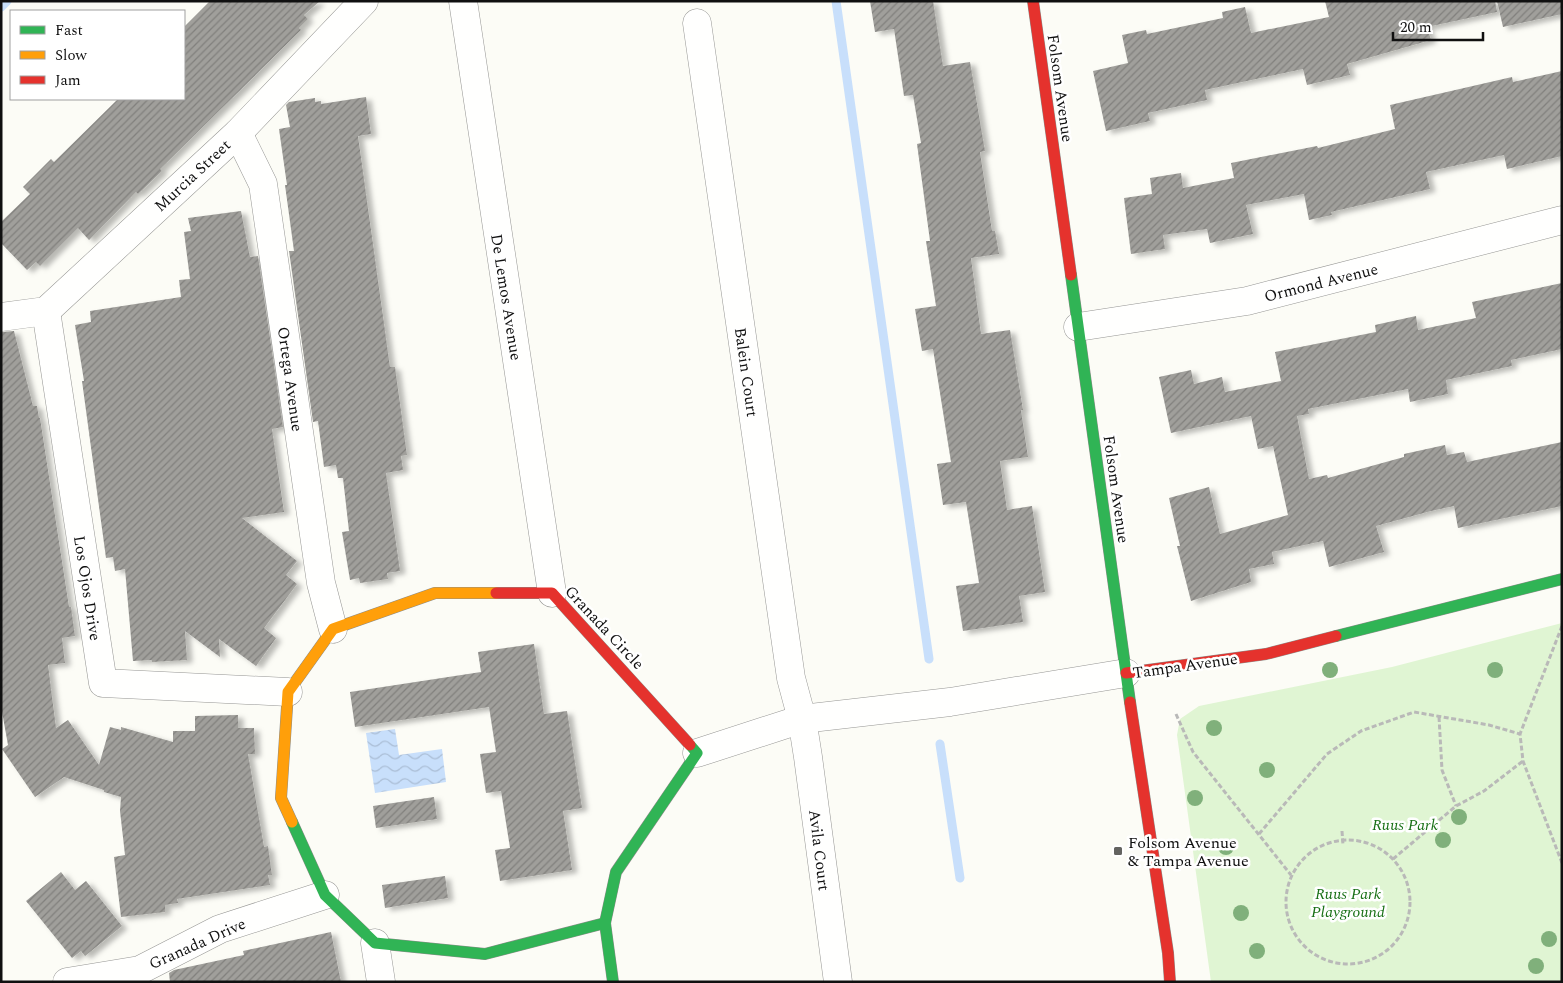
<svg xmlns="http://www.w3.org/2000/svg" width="1563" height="983" viewBox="0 0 1563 983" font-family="Spectral,serif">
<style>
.park{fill:#e0f5d3}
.water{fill:url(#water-waves)}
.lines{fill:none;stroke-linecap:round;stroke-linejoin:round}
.stream{stroke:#c8dffb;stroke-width:9}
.building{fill:url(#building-hatch);filter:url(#shadow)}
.street-casing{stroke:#969694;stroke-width:29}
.fast-casing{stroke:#8d8d8a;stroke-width:12}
.slow-casing{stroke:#8d8d8a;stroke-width:12}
.jam-casing{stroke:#8d8d8a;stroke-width:12}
.path{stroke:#b9b9b8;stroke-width:3;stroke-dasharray:5 2.5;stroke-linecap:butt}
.street{stroke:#fffffe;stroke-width:28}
.fast{stroke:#30b455;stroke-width:11}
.slow{stroke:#ff9f0a;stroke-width:11}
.jam{stroke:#e5322d;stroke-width:11}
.tree{fill:#80b07b}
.poi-dot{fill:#636360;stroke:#fff;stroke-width:2}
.labels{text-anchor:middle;stroke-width:5;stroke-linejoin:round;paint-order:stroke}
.street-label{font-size:16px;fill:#101010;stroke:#fff}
.park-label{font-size:16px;font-style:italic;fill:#1a7117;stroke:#fff}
.poi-label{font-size:16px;fill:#101010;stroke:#fff;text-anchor:start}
</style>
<defs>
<pattern id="water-waves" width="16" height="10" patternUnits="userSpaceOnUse" patternTransform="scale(1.25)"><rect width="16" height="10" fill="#c8dffb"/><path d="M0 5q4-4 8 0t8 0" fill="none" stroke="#abbed6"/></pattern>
<pattern id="building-hatch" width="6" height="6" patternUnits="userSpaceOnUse" patternTransform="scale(1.25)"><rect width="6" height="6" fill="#a09f9b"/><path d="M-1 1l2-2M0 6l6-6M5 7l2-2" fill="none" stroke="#81807d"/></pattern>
<filter id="shadow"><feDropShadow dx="5.5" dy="3" stdDeviation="2.5" flood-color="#0004"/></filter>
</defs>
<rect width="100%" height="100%" fill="#fcfcf6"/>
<path class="park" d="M 1562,623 L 1562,982 L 1211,982 L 1177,735 L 1180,719 L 1199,706 L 1392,667 Z"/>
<path class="water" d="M 395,729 L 399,755 L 442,749 L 446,782 L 375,793 L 366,733 Z"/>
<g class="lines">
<g class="stream">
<path d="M 836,1 L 929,659"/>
<path d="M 1,7 L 7,1"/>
<path d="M 940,744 L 960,878"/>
</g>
</g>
<g class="building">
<path d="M 210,1 L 320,1 L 304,15 L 308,19 L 299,28 L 301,30 L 160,169 L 162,171 L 138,194 L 136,192 L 89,240 L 78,228 L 40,266 L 36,262 L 27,270 L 1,243 L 1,222 L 30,194 L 23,187 L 51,159 L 54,162 L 118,99 L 184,99 L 184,27 Z"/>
<path d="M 870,1 L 933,1 L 943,66 L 970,62 L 985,151 L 980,152 L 992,231 L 995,231 L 999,254 L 971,258 L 978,311 L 981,334 L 1010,330 L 1023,410 L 1021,410 L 1028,457 L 1000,461 L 1007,510 L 1032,506 L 1045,592 L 1019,596 L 1023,622 L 963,631 L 956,586 L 979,583 L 966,502 L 943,505 L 937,464 L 951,462 L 933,349 L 922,351 L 915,309 L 936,306 L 926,241 L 930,241 L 917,144 L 921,143 L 913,95 L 904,96 L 894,29 L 875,32 Z"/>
<path d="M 1325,1 L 1495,1 L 1497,12 L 1427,27 L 1431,40 L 1347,64 L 1350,75 L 1307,85 L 1303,69 L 1205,90 L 1207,100 L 1148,113 L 1150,121 L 1106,131 L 1093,71 L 1128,63 L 1122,35 L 1146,30 L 1147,34 L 1223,18 L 1222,12 L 1245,7 L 1251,33 L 1329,17 Z"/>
<path d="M 1497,1 L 1562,1 L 1562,14 L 1503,27 Z"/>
<path d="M 1562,71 L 1562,156 L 1507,169 L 1504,155 L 1426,172 L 1430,189 L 1331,212 L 1332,215 L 1309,220 L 1304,194 L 1246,205 L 1253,234 L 1210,243 L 1207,229 L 1163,235 L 1165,249 L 1131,254 L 1124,198 L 1152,194 L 1150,178 L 1181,173 L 1183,188 L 1234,178 L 1231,163 L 1317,146 L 1318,148 L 1395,129 L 1390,105 L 1512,77 L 1513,82 Z"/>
<path d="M 366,97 L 371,134 L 358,136 L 390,367 L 395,367 L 407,455 L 401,456 L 403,470 L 386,473 L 400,571 L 387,573 L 388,579 L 360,583 L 359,578 L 350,580 L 342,532 L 349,531 L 343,478 L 338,478 L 336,465 L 324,467 L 318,421 L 313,422 L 289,251 L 294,251 L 285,185 L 287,185 L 279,129 L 290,127 L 286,105 L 289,102 L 315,98 L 315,102 L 321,101 L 321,104 Z"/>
<path d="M 241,211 L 250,257 L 258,256 L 283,427 L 272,429 L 284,512 L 242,518 L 297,561 L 286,575 L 297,584 L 264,628 L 276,638 L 256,666 L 219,639 L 220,657 L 185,631 L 187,660 L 152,662 L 152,660 L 133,661 L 125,569 L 115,571 L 113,557 L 106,558 L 82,381 L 84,381 L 75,325 L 91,322 L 90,311 L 181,297 L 179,280 L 190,279 L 184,232 L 191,231 L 188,218 Z"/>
<path d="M 1562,283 L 1562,349 L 1511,360 L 1512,366 L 1446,380 L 1448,394 L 1410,402 L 1408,389 L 1308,409 L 1309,414 L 1297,416 L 1309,479 L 1327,475 L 1328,478 L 1404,457 L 1404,454 L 1445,445 L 1447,455 L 1464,452 L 1467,462 L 1562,442 L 1562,506 L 1458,528 L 1454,506 L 1431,511 L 1376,526 L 1384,552 L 1329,567 L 1323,541 L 1272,552 L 1274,564 L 1249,569 L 1251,582 L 1191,601 L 1177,546 L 1180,546 L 1169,498 L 1209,487 L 1220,534 L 1288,515 L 1273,446 L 1258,449 L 1251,416 L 1171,433 L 1159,377 L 1191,370 L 1194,384 L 1222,377 L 1225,392 L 1281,381 L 1275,352 L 1376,332 L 1375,325 L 1416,316 L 1418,330 L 1476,318 L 1472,302 Z"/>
<path d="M 14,331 L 33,406 L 37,406 L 39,418 L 40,418 L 69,607 L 71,607 L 75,636 L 62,638 L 65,663 L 48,665 L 56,728 L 68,720 L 99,765 L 110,727 L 121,730 L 121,727 L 173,742 L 173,731 L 195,731 L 195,716 L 238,715 L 238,728 L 254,728 L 255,754 L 248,754 L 264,847 L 268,846 L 272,875 L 268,875 L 270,885 L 177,899 L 178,903 L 165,905 L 165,912 L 121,917 L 114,857 L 125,855 L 120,811 L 121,797 L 104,792 L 104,790 L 64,777 L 35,797 L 2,749 L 8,745 L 1,706 L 1,332 Z"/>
<path d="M 534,644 L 544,714 L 567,711 L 582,808 L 563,811 L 572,870 L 500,881 L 495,850 L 510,848 L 501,791 L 486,793 L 480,754 L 496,752 L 489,707 L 355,727 L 350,692 L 481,672 L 478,652 Z"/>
<path d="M 434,797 L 437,819 L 376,828 L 373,806 Z"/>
<path d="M 61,872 L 75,890 L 86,881 L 122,926 L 85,956 L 81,951 L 72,958 L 26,901 Z"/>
<path d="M 445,876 L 448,898 L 385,908 L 382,885 Z"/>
<path d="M 331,932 L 341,982 L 170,982 L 169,973 L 174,970 L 244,955 L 243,951 Z"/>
</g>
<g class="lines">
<g class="street-casing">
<g id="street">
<path d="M 463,1 L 552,593"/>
<path d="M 697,23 L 791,678 L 802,719 L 808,757 L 838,982"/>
<path d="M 238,133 L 263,184 L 321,583 L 333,629"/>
<path d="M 46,311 L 103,683 L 288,692"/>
<path d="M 1,317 L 46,311 L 238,133 L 364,1"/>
<path d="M 1078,327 L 1247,301 L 1562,220"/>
<path d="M 697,753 L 802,719 L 950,702 L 1126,673"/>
<path d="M 375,943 L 381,982"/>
<path d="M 67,982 L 140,970 L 220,929 L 325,895"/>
</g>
</g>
<g class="fast-casing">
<g id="fast">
<path d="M 1071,275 L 1130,702"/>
<path d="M 1336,636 L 1562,579"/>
<path d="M 292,822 L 325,895 L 375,943 L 485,954 L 605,923"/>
<path d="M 613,982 L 605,923 L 616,872 L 697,753 L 690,745"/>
</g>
</g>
<g class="slow-casing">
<path id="slow" d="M 292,822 L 281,798 L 288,692 L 333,629 L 435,593 L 496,593"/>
</g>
<g class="jam-casing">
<g id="jam">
<path d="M 1033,1 L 1071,275"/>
<path d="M 496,593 L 552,593 L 690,745"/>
<path d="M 1126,673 L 1266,654 L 1336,636"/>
<path d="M 1130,702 L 1168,953 L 1170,982"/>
</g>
</g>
<g class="path">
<path d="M 1562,626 L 1520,734 L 1523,761 L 1562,863"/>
<path d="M 1176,714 L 1193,752 L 1291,875"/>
<path d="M 1439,717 L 1442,770 L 1456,806"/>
<path d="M 1342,831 L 1343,845"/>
<path d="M 1259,834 L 1327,754 L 1361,731 L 1414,712 L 1489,725 L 1520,734"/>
<circle cx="1348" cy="902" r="62"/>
<path d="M 1393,859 L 1456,806 L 1484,791 L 1523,761"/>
</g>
<use href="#street" class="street"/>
<use href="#fast" class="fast"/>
<use href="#slow" class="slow"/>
<use href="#jam" class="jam"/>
</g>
<g class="tree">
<circle cx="1330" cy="670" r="8"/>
<circle cx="1495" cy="670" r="8"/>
<circle cx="1214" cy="728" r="8"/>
<circle cx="1267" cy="770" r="8"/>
<circle cx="1195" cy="798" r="8"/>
<circle cx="1459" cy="817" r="8"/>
<circle cx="1443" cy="840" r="8"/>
<circle cx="1226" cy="847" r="8"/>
<circle cx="1241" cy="913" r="8"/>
<circle cx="1549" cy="939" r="8"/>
<circle cx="1257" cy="951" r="8"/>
<circle cx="1536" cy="966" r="8"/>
</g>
<rect class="poi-dot" x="1113" y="846" width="10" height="10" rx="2.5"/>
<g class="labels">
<g class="street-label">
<text transform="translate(1061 88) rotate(82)" y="6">Folsom Avenue</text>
<text transform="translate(192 175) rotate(-43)" y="6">Murcia Street</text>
<text transform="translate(1321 282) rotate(-14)" y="6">Ormond Avenue</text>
<text transform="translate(507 297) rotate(81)" y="6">De Lemos Avenue</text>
<text transform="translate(747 372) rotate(82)" y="6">Balein Court</text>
<text transform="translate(291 379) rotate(82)" y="6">Ortega Avenue</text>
<text transform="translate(1117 489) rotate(82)" y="6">Folsom Avenue</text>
<text transform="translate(88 588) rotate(81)" y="6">Los Ojos Drive</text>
<text transform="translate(605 627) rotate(47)" y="6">Granada Circle</text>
<text transform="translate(1185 665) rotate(-8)" y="6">Tampa Avenue</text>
<text transform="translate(820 850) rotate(83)" y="6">Avila Court</text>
<text transform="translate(197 943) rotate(-24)" y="6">Granada Drive</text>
</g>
<g class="park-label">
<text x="1405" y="830">Ruus Park</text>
<text x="1348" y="899">Ruus Park<tspan x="1348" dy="18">Playground</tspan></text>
</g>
<g class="poi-label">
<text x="1128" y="848">Folsom Avenue<tspan x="1128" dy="18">&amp; Tampa Avenue</tspan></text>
</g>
</g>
<rect width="1563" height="983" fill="none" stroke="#101010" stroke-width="5"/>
<rect x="10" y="10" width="175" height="90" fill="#ffffff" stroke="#9f9f9f"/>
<rect x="20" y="26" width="25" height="8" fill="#30b455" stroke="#9f9f9f"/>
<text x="55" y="35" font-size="15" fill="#101010">Fast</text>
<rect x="20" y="51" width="25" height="8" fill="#ff9f0a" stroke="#9f9f9f"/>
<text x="55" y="60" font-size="15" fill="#101010">Slow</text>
<rect x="20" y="76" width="25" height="8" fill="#e5322d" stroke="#9f9f9f"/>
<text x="55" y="85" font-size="15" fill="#101010">Jam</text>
<path d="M1393 32v8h90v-8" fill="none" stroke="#101010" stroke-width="2.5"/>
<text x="1400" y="32" font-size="15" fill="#101010" stroke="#ffffff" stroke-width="4" paint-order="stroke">20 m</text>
</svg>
